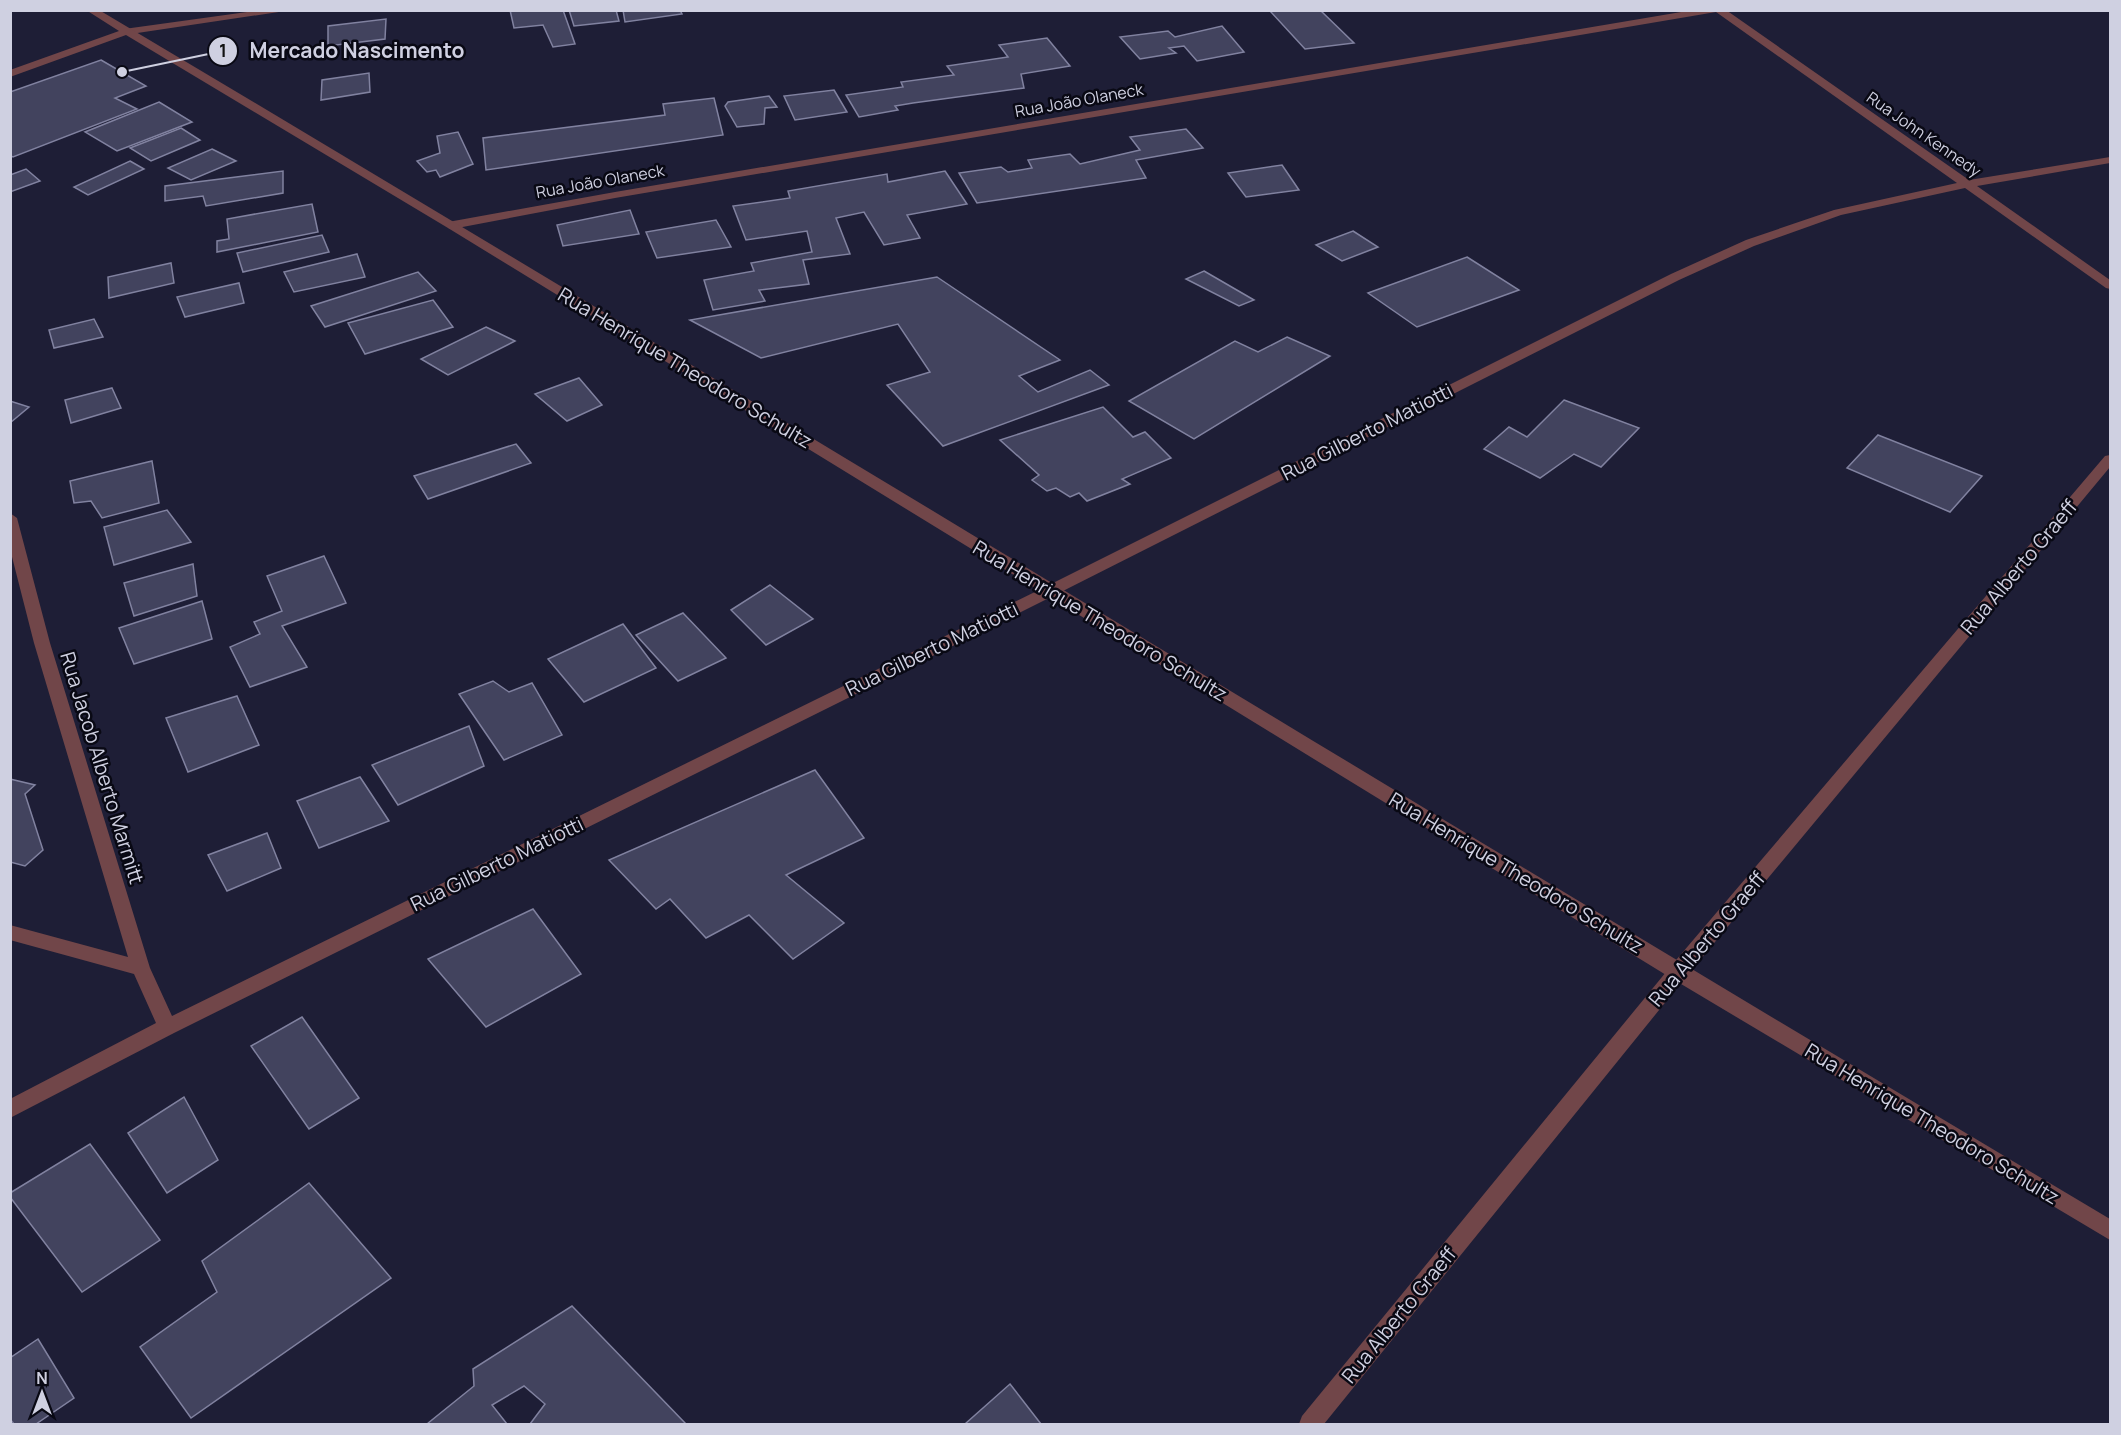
<svg xmlns="http://www.w3.org/2000/svg" width="2121" height="1435" viewBox="0 0 2121 1435" font-family="Manrope,sans-serif">
<style>
.building{fill:#42435e;stroke:#8182a0;stroke-width:1.5}
.lines{fill:none;stroke-linecap:round;stroke-linejoin:round}
.minor{fill:#714649;fill-rule:evenodd}
.tertiary{fill:#714649;fill-rule:evenodd}
.labels{text-anchor:middle;stroke-width:5;stroke-linejoin:round;paint-order:stroke}
.far-street-label{font-size:16px;fill:#cfd0e1;stroke:#090914}
.street-label{font-size:20px;fill:#cfd0e1;stroke:#090914}
.leader{fill:none;stroke:#cfd0e1;stroke-width:2}
.callout-dot{fill:#cfd0e1;stroke:#090914;stroke-width:2}
.mark-label{font-size:18px;text-anchor:middle;font-weight:bold;fill:#111}
.callout-label{font-size:21px;text-anchor:middle;font-weight:bold;fill:#cfd0e1;stroke:#090914;stroke-width:5;stroke-linejoin:round;paint-order:stroke}
</style>
<rect width="100%" height="100%" fill="#1e1e36"/>
<g class="building">
<path d="M 510,10 L 563,10 L 575,44 L 553,47 L 543,25 L 514,28 Z"/>
<path d="M 569,10 L 616,10 L 619,21 L 574,26 Z"/>
<path d="M 623,10 L 680,10 L 682,14 L 625,22 Z"/>
<path d="M 1320,10 L 1354,43 L 1305,49 L 1270,11 Z"/>
<path d="M 386,19 L 385,39 L 328,46 L 328,26 Z"/>
<path d="M 1222,26 L 1244,52 L 1197,61 L 1184,46 L 1169,48 L 1176,53 L 1140,59 L 1120,37 L 1168,31 L 1175,37 Z"/>
<path d="M 1047,38 L 1070,66 L 1021,74 L 1024,88 L 913,103 L 895,106 L 898,110 L 859,117 L 846,95 L 903,87 L 901,82 L 954,75 L 947,66 L 1008,57 L 999,45 Z"/>
<path d="M 101,60 L 146,86 L 115,98 L 137,109 L 13,157 L 10,155 L 10,92 Z"/>
<path d="M 369,73 L 370,92 L 321,100 L 322,80 Z"/>
<path d="M 834,90 L 847,112 L 795,120 L 784,96 Z"/>
<path d="M 769,96 L 777,107 L 765,108 L 764,124 L 737,127 L 725,106 L 728,102 Z"/>
<path d="M 714,98 L 723,135 L 486,170 L 483,138 L 665,115 L 663,104 Z"/>
<path d="M 159,102 L 192,122 L 117,151 L 85,132 Z"/>
<path d="M 181,128 L 200,140 L 151,161 L 130,148 Z"/>
<path d="M 1186,129 L 1203,148 L 1136,160 L 1146,178 L 977,203 L 959,173 L 1001,167 L 1008,172 L 1032,168 L 1028,160 L 1070,154 L 1080,164 L 1140,150 L 1130,137 Z"/>
<path d="M 458,132 L 473,164 L 440,177 L 436,170 L 427,172 L 417,161 L 440,153 L 437,136 Z"/>
<path d="M 212,149 L 236,161 L 191,180 L 168,168 Z"/>
<path d="M 130,161 L 144,169 L 88,195 L 74,187 Z"/>
<path d="M 1282,165 L 1299,190 L 1246,197 L 1228,173 Z"/>
<path d="M 26,169 L 40,181 L 10,192 L 10,175 Z"/>
<path d="M 283,171 L 283,193 L 206,206 L 203,196 L 165,201 L 165,186 Z"/>
<path d="M 945,171 L 967,204 L 907,215 L 920,238 L 884,245 L 864,212 L 836,218 L 850,254 L 803,260 L 809,284 L 759,290 L 765,301 L 713,310 L 704,280 L 754,271 L 751,263 L 812,252 L 807,231 L 746,240 L 733,206 L 790,198 L 788,191 L 887,174 L 888,182 Z"/>
<path d="M 312,204 L 318,232 L 217,252 L 217,241 L 229,239 L 227,219 Z"/>
<path d="M 630,210 L 639,234 L 563,246 L 557,225 Z"/>
<path d="M 716,220 L 731,247 L 657,258 L 646,232 Z"/>
<path d="M 1353,231 L 1378,247 L 1342,261 L 1316,245 Z"/>
<path d="M 322,235 L 329,252 L 243,272 L 237,253 Z"/>
<path d="M 357,254 L 365,277 L 294,292 L 284,272 Z"/>
<path d="M 1467,257 L 1519,290 L 1417,327 L 1368,293 Z"/>
<path d="M 171,263 L 174,283 L 109,298 L 108,277 Z"/>
<path d="M 1204,271 L 1254,300 L 1239,306 L 1186,279 Z"/>
<path d="M 418,272 L 436,291 L 325,327 L 311,306 Z"/>
<path d="M 937,277 L 1060,360 L 1019,376 L 1038,392 L 1090,370 L 1109,385 L 943,446 L 887,385 L 930,372 L 898,324 L 761,358 L 690,320 Z"/>
<path d="M 239,283 L 244,303 L 185,317 L 177,297 Z"/>
<path d="M 433,300 L 453,327 L 365,354 L 348,323 Z"/>
<path d="M 94,319 L 103,337 L 54,348 L 49,330 Z"/>
<path d="M 486,327 L 515,341 L 448,375 L 421,359 Z"/>
<path d="M 1287,337 L 1330,356 L 1194,439 L 1129,401 L 1235,341 L 1258,352 Z"/>
<path d="M 579,378 L 602,405 L 567,421 L 535,394 Z"/>
<path d="M 112,388 L 121,408 L 71,423 L 65,400 Z"/>
<path d="M 1564,400 L 1639,428 L 1601,467 L 1574,454 L 1540,478 L 1484,449 L 1509,427 L 1527,437 Z"/>
<path d="M 10,401 L 29,407 L 10,423 Z"/>
<path d="M 1103,407 L 1133,437 L 1145,432 L 1171,458 L 1122,479 L 1130,484 L 1087,501 L 1079,493 L 1070,497 L 1056,488 L 1047,491 L 1032,480 L 1039,475 L 1000,440 Z"/>
<path d="M 1878,435 L 1982,476 L 1950,512 L 1847,468 Z"/>
<path d="M 516,444 L 531,463 L 428,499 L 414,476 Z"/>
<path d="M 152,461 L 159,503 L 102,518 L 91,501 L 74,503 L 70,481 Z"/>
<path d="M 167,510 L 191,542 L 114,565 L 104,527 Z"/>
<path d="M 324,556 L 346,603 L 282,626 L 307,667 L 250,687 L 230,647 L 260,634 L 254,622 L 282,611 L 267,576 Z"/>
<path d="M 193,564 L 197,596 L 134,616 L 124,583 Z"/>
<path d="M 770,585 L 813,619 L 766,645 L 731,610 Z"/>
<path d="M 202,601 L 212,639 L 134,664 L 119,628 Z"/>
<path d="M 683,613 L 726,658 L 678,681 L 636,635 Z"/>
<path d="M 623,624 L 656,668 L 584,702 L 548,659 Z"/>
<path d="M 493,681 L 509,692 L 532,683 L 562,735 L 504,760 L 459,694 Z"/>
<path d="M 237,696 L 259,745 L 188,772 L 166,718 Z"/>
<path d="M 469,726 L 484,766 L 398,805 L 372,765 Z"/>
<path d="M 815,770 L 864,838 L 786,875 L 844,923 L 793,959 L 749,915 L 706,938 L 670,899 L 656,909 L 609,860 Z"/>
<path d="M 360,777 L 389,821 L 319,848 L 297,801 Z"/>
<path d="M 10,779 L 35,785 L 25,794 L 43,850 L 25,866 L 10,862 Z"/>
<path d="M 267,833 L 281,868 L 227,891 L 208,855 Z"/>
<path d="M 533,909 L 581,974 L 486,1027 L 428,959 Z"/>
<path d="M 302,1017 L 359,1098 L 309,1129 L 251,1046 Z"/>
<path d="M 184,1097 L 218,1160 L 167,1193 L 128,1133 Z"/>
<path d="M 90,1144 L 160,1240 L 82,1292 L 10,1197 L 10,1193 Z"/>
<path d="M 309,1183 L 391,1278 L 191,1418 L 140,1347 L 217,1292 L 202,1261 Z"/>
<path d="M 572,1306 L 686,1424 L 530,1424 L 545,1404 L 524,1386 L 492,1405 L 507,1424 L 427,1424 L 474,1386 L 473,1369 Z"/>
<path d="M 38,1339 L 74,1398 L 36,1424 L 14,1424 L 10,1419 L 10,1358 Z"/>
<path d="M 1010,1384 L 1041,1424 L 965,1424 Z"/>
</g>
<g class="lines">
<g class="minor">
<path d="M 262,10 L 292,10 L 124,35 L 119,32 L 124,29 Z"/>
<path d="M 1693,10 L 1726,10 L 1969,180 L 2110,157 L 2110,163 L 1977,186 L 2110,280 L 2110,289 L 2106,288 L 1965,188 L 1841,215 L 1754,246 L 1679,280 L 1055,595 L 174,1033 L 10,1118 L 10,1099 L 156,1023 L 134,974 L 10,940 L 10,925 L 128,957 L 34,643 L 10,549 L 10,513 L 17,518 L 50,643 L 150,968 L 172,1016 L 1045,587 L 1671,274 L 1746,240 L 1834,210 L 1957,183 L 1716,12 L 615,198 L 452,229 L 448,228 L 448,222 L 615,192 Z"/>
<path d="M 2110,455 L 2110,467 L 1685,978 L 1324,1424 L 1299,1424 L 1302,1416 L 1671,966 L 2105,456 Z"/>
</g>
<path class="tertiary" d="M 86,10 L 99,10 C 772,410 1438,820 2110,1219 L 2110,1240 L 1671,978 L 448,228 L 126,35 L 10,77 L 10,70 L 119,31 Z"/>
</g>
<g class="labels">
<g class="far-street-label">
<text transform="translate(1079 100) rotate(-10)" y="6">Rua João Olaneck</text>
<text transform="translate(1924 134) rotate(35)" y="6">Rua John Kennedy</text>
<text transform="translate(600 181) rotate(-10)" y="6">Rua João Olaneck</text>
</g>
<g class="street-label">
<text transform="translate(685 368) rotate(31)" y="7">Rua Henrique Theodoro Schultz</text>
<text transform="translate(1367 432) rotate(-27)" y="7">Rua Gilberto Matiotti</text>
<text transform="translate(2019 567) rotate(-50)" y="7">Rua Alberto Graeff</text>
<text transform="translate(1100 621) rotate(31)" y="7">Rua Henrique Theodoro Schultz</text>
<text transform="translate(932 649) rotate(-26)" y="7">Rua Gilberto Matiotti</text>
<text transform="translate(102 768) rotate(73)" y="7">Rua Jacob Alberto Marmitt</text>
<text transform="translate(497 864) rotate(-26)" y="7">Rua Gilberto Matiotti</text>
<text transform="translate(1516 873) rotate(31)" y="7">Rua Henrique Theodoro Schultz</text>
<text transform="translate(1707 939) rotate(-50)" y="7">Rua Alberto Graeff</text>
<text transform="translate(1932 1124) rotate(31)" y="7">Rua Henrique Theodoro Schultz</text>
<text transform="translate(1399 1315) rotate(-51)" y="7">Rua Alberto Graeff</text>
</g>
</g>
<path class="leader" d="M122 72L223 51"/>
<g class="callout-dot">
<circle cx="122" cy="72" r="6"/>
<circle cx="223" cy="51" r="15"/>
</g>
<g class="mark-label">
<text x="223" y="57">1</text>
</g>
<g class="callout-label">
<text x="357" y="58">Mercado Nascimento</text>
</g>
<rect width="2121" height="1435" fill="none" stroke="#cfd0e1" stroke-width="24"/>
<g transform="translate(42 1393)" stroke="#090914" stroke-width="4.5" paint-order="stroke">
<path d="M0-4.5L10 22L0 15L-10 22Z" fill="#cfd0e1"/>
<text y="-9" font-size="16" font-weight="bold" text-anchor="middle" fill="#cfd0e1">N</text>
</g>
</svg>
